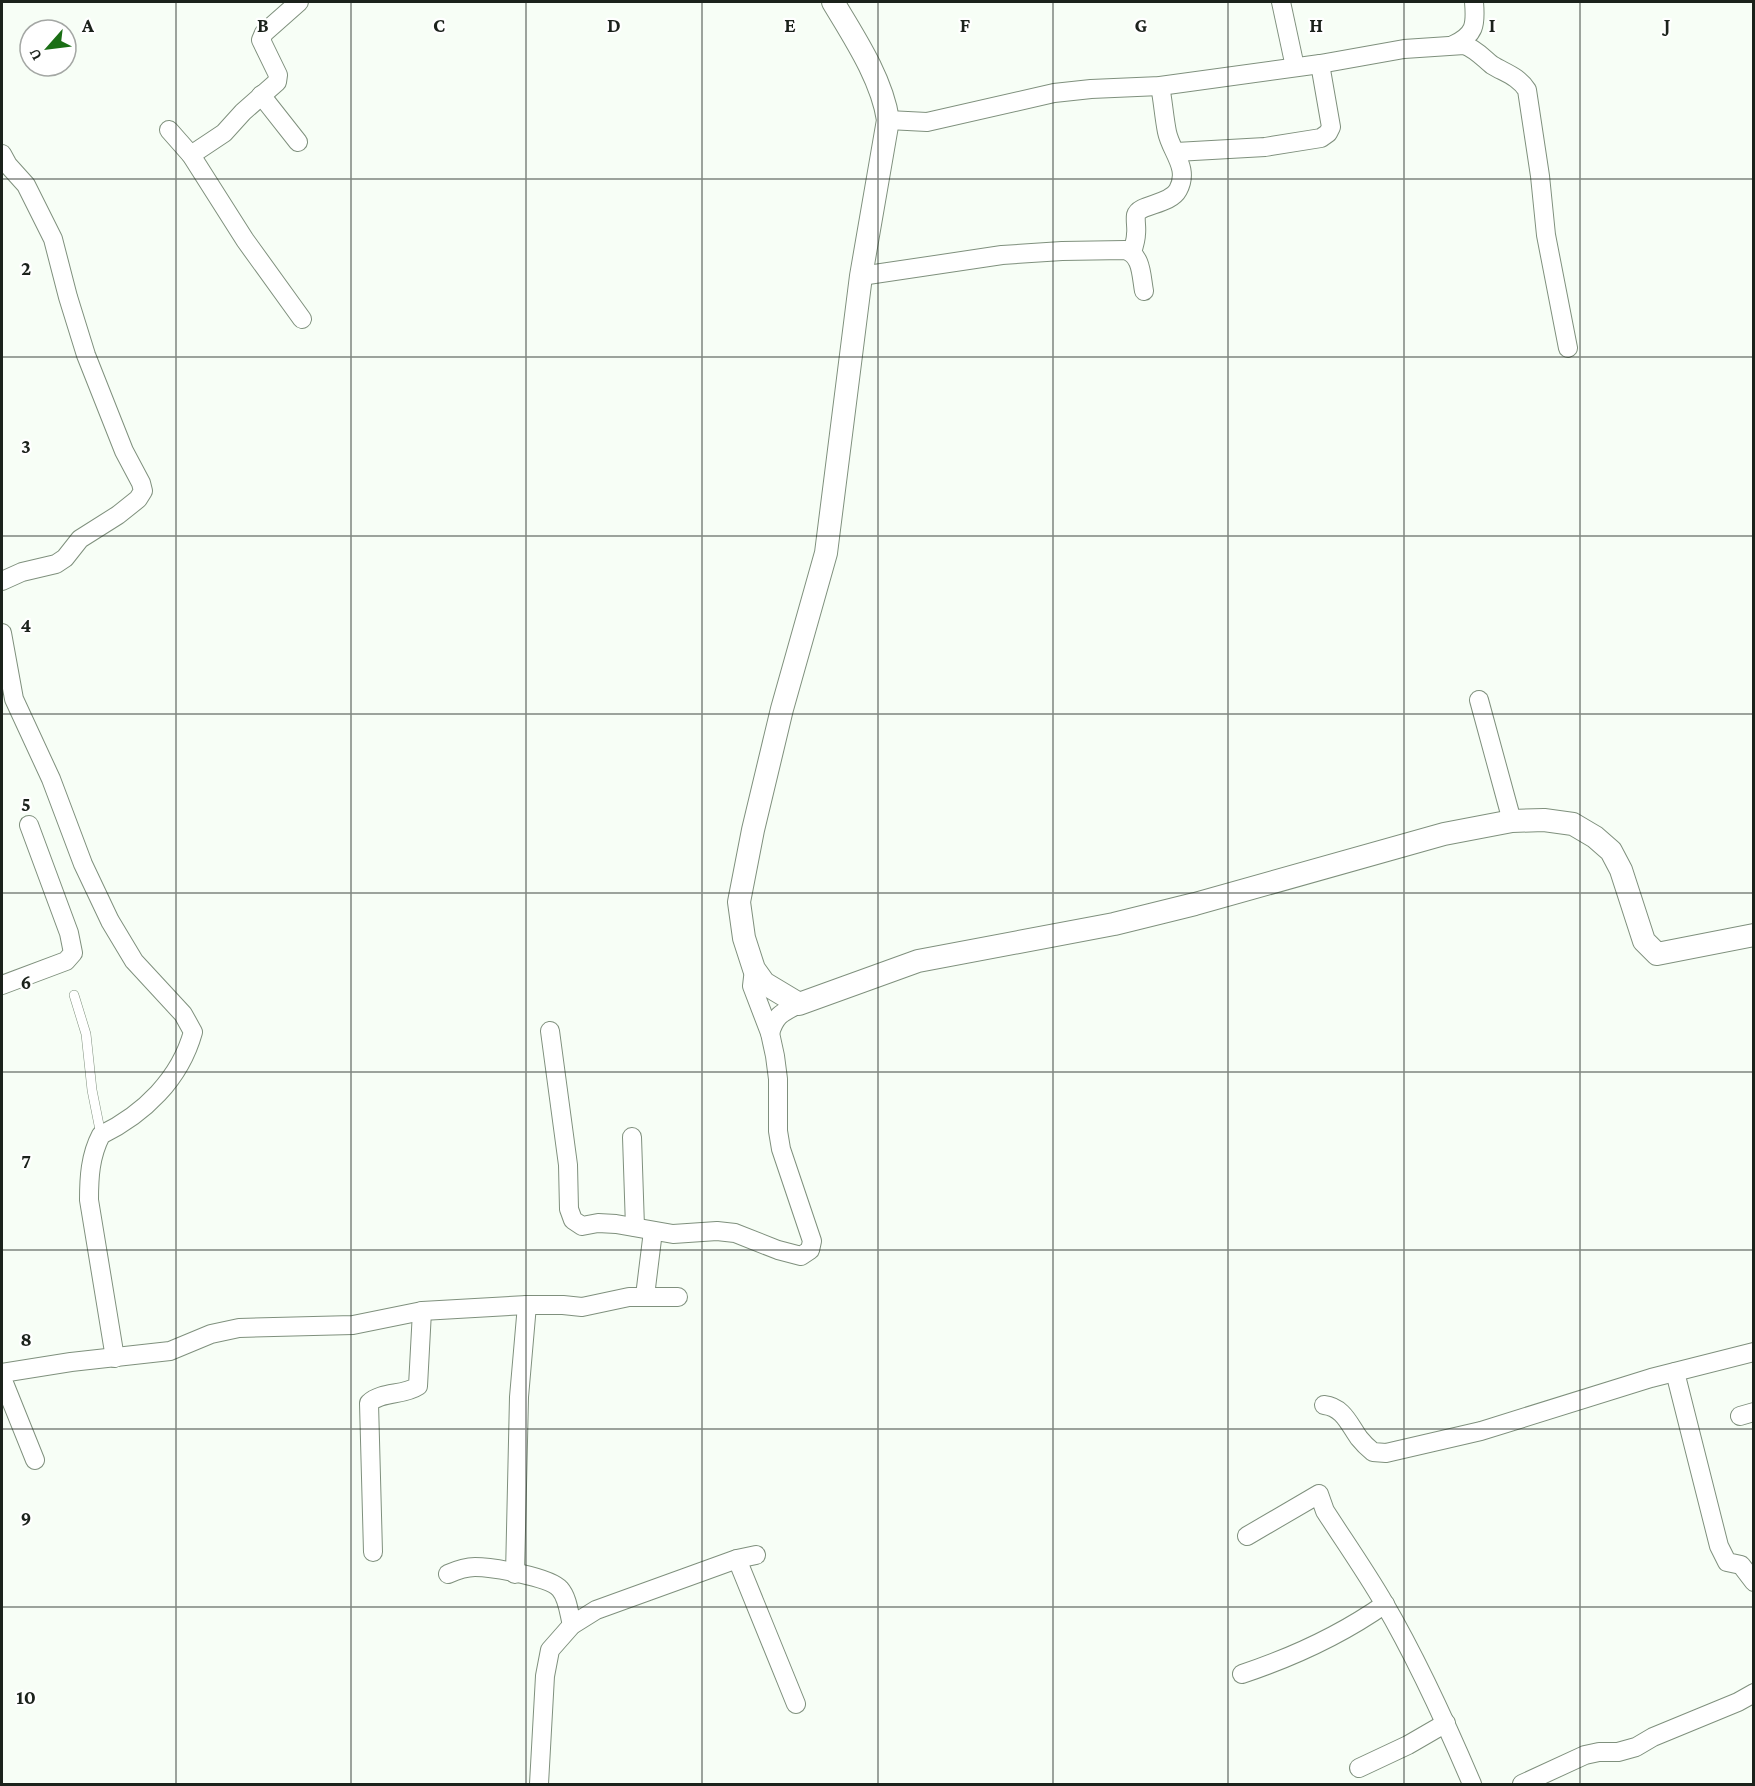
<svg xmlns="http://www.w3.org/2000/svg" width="1755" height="1786" viewBox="0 0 1755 1786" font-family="'Crimson Pro',serif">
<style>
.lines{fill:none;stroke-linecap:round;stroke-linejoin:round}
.service-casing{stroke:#7f907d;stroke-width:10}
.minor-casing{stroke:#7f907d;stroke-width:20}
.tertiary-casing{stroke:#7f907d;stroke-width:24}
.service{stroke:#fff;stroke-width:9}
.minor{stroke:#fff;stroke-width:18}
.tertiary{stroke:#fff;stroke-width:22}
.grid{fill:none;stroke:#1b221b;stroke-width:1.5;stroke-opacity:0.55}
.grid-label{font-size:20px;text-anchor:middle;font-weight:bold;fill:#1b221b;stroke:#fff;stroke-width:4.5;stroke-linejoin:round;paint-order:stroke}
</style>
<rect width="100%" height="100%" fill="#f7fef6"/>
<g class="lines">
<g class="service-casing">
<path id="service" d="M 74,995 L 86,1034 L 92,1090 L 101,1135"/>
</g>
<g class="minor-casing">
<g id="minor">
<path d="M 1281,2 L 1295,67"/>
<path d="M 1453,45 C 1475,35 1476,25 1474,2"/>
<path d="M 261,95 L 298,142"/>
<path d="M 888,120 L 927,122 L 1054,93 L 1091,89 L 1160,86 L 1320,64 L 1404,49 L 1464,45 C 1476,49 1483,58 1492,65 C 1505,73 1518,76 1527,90 L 1540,176 L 1546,235 L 1568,348"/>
<path d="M 169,130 L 191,155 L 245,240 L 302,319"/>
<path d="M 1176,152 L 1265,147 L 1321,138 L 1328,133 L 1331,127 L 1320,64"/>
<path d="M 2,154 L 8,165 L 26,185 L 53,239 L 68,297 L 86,355 L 124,451 L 141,483 L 143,491 L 138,499 L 118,515 L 80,539 L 65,558 L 56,564 L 22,572 L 2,581"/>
<path d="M 191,155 L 224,133 L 243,112 L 277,82 L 278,75 L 261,40 L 264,33 L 299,2"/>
<path d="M 1132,252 C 1134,246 1136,240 1136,234 C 1137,228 1135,221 1136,215 C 1139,204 1170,205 1178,190 C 1190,168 1171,152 1167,132 C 1164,117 1163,101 1160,86"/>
<path d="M 861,276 L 1002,255 L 1062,251 L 1125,250 C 1142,255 1141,275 1144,291"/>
<path d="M 2,633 L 14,699 L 51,779 L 83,864 L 110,921 L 134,961 L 183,1014 L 193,1032 C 180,1079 144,1114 101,1135 C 90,1156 89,1178 89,1200 L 115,1358"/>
<path d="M 1479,700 L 1512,821"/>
<path d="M 2,985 L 66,961 L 73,953 L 69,933 L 29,825"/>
<path d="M 550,1031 L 568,1165 L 569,1209 L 573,1220 L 582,1226 L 598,1223 L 616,1224 L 673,1234 L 717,1231 L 735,1233 L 778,1250 L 801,1256 L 810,1250 L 812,1241 L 781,1149 L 778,1131 L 778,1079 L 775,1056 L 770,1033 L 752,986 L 754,969"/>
<path d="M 770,1033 C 776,1014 782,1013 799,1004"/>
<path d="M 632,1137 L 635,1227"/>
<path d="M 645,1296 L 653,1231"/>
<path d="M 1675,1372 L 1719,1546 L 1727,1562 L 1741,1565 L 1754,1582"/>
<path d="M 2,1373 L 71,1362 L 170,1351 L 211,1334 L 239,1328 L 353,1325 L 422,1311 L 527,1305 L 563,1305 L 582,1307 L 629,1297 L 678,1297"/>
<path d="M 2,1378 L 35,1460"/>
<path d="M 1324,1405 C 1343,1407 1349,1424 1359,1438 C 1363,1443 1368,1448 1373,1452 L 1386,1453 L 1481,1431 L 1651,1378 L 1754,1352"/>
<path d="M 1740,1416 L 1754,1412"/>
<path d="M 1247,1536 L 1319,1494 L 1325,1511 C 1345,1542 1366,1572 1384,1603 C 1418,1661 1446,1723 1472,1784"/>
<path d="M 373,1552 L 369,1403 C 382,1391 403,1396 418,1386 L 422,1311"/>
<path d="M 737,1559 L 796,1704"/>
<path d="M 448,1574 C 457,1570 465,1567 475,1567 C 492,1567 550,1577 560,1589 C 568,1598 569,1614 572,1625"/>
<path d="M 515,1574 L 519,1397 L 527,1305"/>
<path d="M 1242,1674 C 1293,1657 1341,1635 1385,1604"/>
<path d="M 1359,1768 L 1408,1745 L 1446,1723"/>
<path d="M 539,1784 L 545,1676 L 550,1650 L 572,1625 L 596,1610 L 737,1559 L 756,1555"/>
<path d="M 1522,1784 L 1585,1755 L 1599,1752 L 1618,1752 L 1636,1747 L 1653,1737 L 1738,1702 L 1754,1693"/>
</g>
</g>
<g class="tertiary-casing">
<path id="tertiary" d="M 833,2 C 854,37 882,79 888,120 L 861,276 L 826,553 L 782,709 L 753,830 L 739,902 L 744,938 L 754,969 L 764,983 L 799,1004 L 918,961 L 1114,924 L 1195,904 L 1444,834 L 1512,821 L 1544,820 L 1573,824 L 1595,837 L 1611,851 L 1621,870 L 1644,941 L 1657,954 L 1754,935"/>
</g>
<use href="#service" class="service"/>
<use href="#minor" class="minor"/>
<use href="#tertiary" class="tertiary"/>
</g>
<path class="grid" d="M 176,2 L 176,1784M 351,2 L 351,1784M 526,2 L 526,1784M 702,2 L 702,1784M 878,2 L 878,1784M 1053,2 L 1053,1784M 1228,2 L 1228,1784M 1404,2 L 1404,1784M 1580,2 L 1580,1784M 2,179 L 1754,179M 2,357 L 1754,357M 2,536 L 1754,536M 2,714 L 1754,714M 2,893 L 1754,893M 2,1072 L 1754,1072M 2,1250 L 1754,1250M 2,1429 L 1754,1429M 2,1607 L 1754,1607"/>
<g class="grid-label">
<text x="88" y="32">A</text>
<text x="263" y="32">B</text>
<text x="439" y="32">C</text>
<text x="614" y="32">D</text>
<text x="790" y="32">E</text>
<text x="965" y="32">F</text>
<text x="1141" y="32">G</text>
<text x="1316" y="32">H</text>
<text x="1492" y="32">I</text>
<text x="1667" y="32">J</text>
<text x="26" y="275">2</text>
<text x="26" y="453">3</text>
<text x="26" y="632">4</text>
<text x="26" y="811">5</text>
<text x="26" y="989">6</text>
<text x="26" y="1168">7</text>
<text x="26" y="1346">8</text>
<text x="26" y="1525">9</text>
<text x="26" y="1704">10</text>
</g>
<rect width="1755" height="1786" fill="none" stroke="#1b221b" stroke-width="6"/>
<g transform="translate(48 48) rotate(242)"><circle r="28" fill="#ffffff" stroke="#a4a7a4" stroke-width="1.5"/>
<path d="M0-4.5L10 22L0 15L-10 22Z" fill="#1a6e15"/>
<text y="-9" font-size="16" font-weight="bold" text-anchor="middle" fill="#1b221b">U</text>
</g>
</svg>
